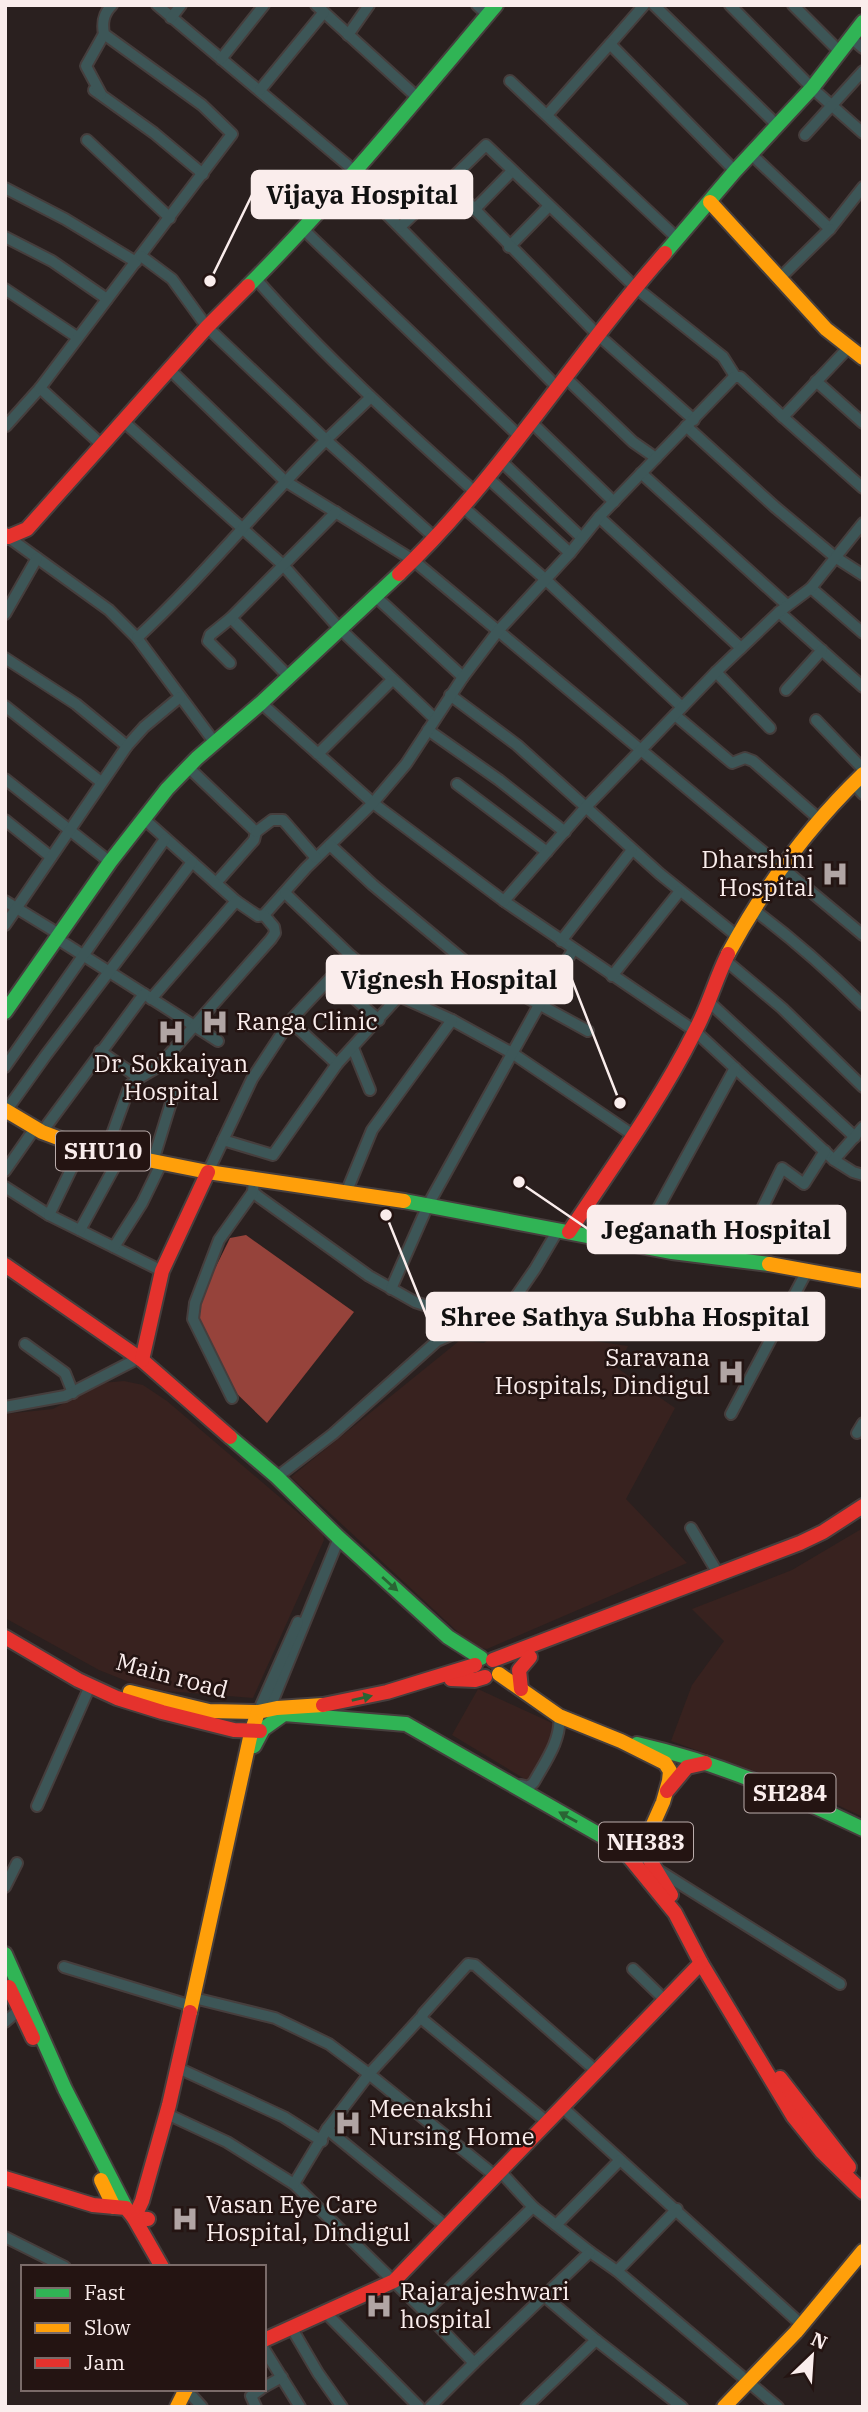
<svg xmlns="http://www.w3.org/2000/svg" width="868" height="2412" viewBox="0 0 868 2412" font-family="'IBM Plex Serif',serif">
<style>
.built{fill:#38221f}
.water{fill:#96433b}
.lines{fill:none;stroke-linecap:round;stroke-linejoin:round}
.street-casing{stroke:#463e3d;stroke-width:14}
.fast-casing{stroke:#463e3d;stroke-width:18}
.slow-casing{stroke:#463e3d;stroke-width:18}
.jam-casing{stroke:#463e3d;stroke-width:18}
.street{stroke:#3d5657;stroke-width:10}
.fast{stroke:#30b455;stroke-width:14}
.slow{stroke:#ff9f0a;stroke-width:14}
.jam{stroke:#e5322d;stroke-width:14}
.oneway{fill:#2a6434}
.labels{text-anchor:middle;stroke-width:5;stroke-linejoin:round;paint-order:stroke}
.shield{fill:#241412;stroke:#baacab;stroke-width:2}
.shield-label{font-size:23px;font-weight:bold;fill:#faedec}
.poi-label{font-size:24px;fill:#faedec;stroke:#241412;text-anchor:start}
.street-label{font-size:24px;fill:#faedec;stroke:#241412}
.leader{fill:none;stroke:#faedec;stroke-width:2.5}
.callout-dot{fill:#faedec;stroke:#241412;stroke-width:2.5}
.callout{fill:#faedec;stroke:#faedec;stroke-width:2.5}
.callout-label{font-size:26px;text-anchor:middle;font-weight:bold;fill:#111}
</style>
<rect width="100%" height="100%" fill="#2a201f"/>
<g class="built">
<path d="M 502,1328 L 628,1346 L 617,1368 L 675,1408 L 626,1499 L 687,1563 L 487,1649 L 474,1647 L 291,1477 L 459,1341 L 484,1343 Z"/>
<path d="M 124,1381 L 143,1385 L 167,1401 L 323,1534 L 324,1540 L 253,1698 L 166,1691 L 134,1684 L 99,1670 L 5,1618 L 5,1414 L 53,1409 L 101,1383 Z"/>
<path d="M 863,1528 L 863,1817 L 799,1787 L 671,1741 L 692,1685 L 724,1641 L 692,1609 L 792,1570 Z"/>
<path d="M 478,1689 L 552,1723 L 553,1732 L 533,1777 L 528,1781 L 452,1735 Z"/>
</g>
<path class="water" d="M 246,1235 L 354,1312 L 267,1423 L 233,1390 L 197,1315 L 201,1297 L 230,1238 Z"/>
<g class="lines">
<g class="street-casing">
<g id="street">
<path d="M 157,5 L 356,172"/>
<path d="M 316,5 L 418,98"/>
<path d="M 477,5 L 488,15"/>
<path d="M 654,5 L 777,125"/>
<path d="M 730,5 L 812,88 L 863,133"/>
<path d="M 793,5 L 841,53"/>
<path d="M 171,18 L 181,5"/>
<path d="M 348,35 L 369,5"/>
<path d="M 851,38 L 863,48"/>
<path d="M 610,44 L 644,5"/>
<path d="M 221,59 L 264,5"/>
<path d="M 510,81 L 678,239"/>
<path d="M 94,90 L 154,133 L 203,174"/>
<path d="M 260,90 L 324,12"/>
<path d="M 101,94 L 86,66 L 104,34"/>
<path d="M 547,115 L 610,44 L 735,171"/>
<path d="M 805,135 L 863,71"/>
<path d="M 87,140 L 170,218"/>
<path d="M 751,154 L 830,229 L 863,187"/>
<path d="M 351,178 L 558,388"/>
<path d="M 5,188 L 65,219 L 136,262"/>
<path d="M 474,210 L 512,171"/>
<path d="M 400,227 L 448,182"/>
<path d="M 304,230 L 520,437"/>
<path d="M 5,237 L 52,261 L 107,299"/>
<path d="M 509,247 L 549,206"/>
<path d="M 780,278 L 830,229"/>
<path d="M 256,279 C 323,355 399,424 475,492"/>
<path d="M 5,289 L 77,337"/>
<path d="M 170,370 L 285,481 L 413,560 L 863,935"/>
<path d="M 566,378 L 633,442 L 656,458"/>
<path d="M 816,381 L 863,423"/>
<path d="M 370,398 L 326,440 L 434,537"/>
<path d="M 783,417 L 863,488"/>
<path d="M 694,420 L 597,334 L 448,182 L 486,145 L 635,287 L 723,357 L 735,376"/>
<path d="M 123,421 L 283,565 L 339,628 L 435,719"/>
<path d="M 532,423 L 614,502"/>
<path d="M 6,426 L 40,388"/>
<path d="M 686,426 L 775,507 L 835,557 L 863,575"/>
<path d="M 102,445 L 40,388 L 232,134 L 202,105 L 104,34 C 102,23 103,14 112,5"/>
<path d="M 502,462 L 582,538"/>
<path d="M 641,473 L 787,605"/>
<path d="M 488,478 L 570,553"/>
<path d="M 462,506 L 545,579 L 682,707"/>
<path d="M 599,517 L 741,648"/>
<path d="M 8,537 L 109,610 L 137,638 L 215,743"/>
<path d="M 811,588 L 863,633"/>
<path d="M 374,595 L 463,677"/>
<path d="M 779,612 L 863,687"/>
<path d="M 5,614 L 37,558"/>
<path d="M 231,618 L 289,677"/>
<path d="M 137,638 C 204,576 261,504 326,440 L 207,327 L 172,279 L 141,256"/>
<path d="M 5,658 L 76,704 L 127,746"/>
<path d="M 230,663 L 208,641 L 210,635 L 231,618 L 336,512"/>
<path d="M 716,672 L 770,728"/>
<path d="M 786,690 L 822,650"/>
<path d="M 450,695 L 517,745 L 660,874 L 737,936"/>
<path d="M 261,703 L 373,803 L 504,901 L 695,1031 L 834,1160 L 853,1172 L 863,1175"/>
<path d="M 5,706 L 101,782"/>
<path d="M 675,715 L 732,763 L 745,758 L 753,761 L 818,818"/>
<path d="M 816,720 L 863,769"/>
<path d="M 428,730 L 499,780 L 565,832"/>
<path d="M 318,754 L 392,680"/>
<path d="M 188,767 L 256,832 L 254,840 L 216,883"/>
<path d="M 5,779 L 110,862"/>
<path d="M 853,783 L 863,794"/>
<path d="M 457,784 L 547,852"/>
<path d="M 144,819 L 236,901 L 258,916 L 264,915 L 306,868 L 373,803 L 406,764 L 463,677 L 498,631 L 570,553 L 599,517 L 734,377 L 740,377 L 783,417 L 848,348"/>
<path d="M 5,820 L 51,857"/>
<path d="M 256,832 L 272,820 L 283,820 L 316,858"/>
<path d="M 330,845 L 373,885 L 473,968 L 588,1031"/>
<path d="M 285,893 L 351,956 L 399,996 L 452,1020 L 512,1053 L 633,1135"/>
<path d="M 5,901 L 59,934"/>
<path d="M 504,901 L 585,808 L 716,672 L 779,612 L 811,588 L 863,523"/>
<path d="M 754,910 C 793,939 828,970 863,1005"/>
<path d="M 5,925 L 127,746 L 144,727 L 180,697"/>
<path d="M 56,938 L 218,1041"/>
<path d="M 561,941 L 632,850"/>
<path d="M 725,960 L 782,1008 L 863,1087"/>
<path d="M 612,976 L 680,891"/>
<path d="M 331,978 L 379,1020"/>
<path d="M 151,999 L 236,901"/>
<path d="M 708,1001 L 855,1137"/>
<path d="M 290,1021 L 337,1064"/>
<path d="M 353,1048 L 370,1090"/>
<path d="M 100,1051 L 139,1078"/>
<path d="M 5,1067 L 165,839"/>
<path d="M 6,1111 L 46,1055 L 192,862"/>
<path d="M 42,1132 L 144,994"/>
<path d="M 223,1140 L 273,1155 L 337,1064 L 399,996 L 419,978"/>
<path d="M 106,1151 L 130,1085 L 139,1078 L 158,1067 L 271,939 L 275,933 L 274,927 L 264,915"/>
<path d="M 834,1160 L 863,1127"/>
<path d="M 153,1161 L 174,1093"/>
<path d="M 5,1171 L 35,1128"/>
<path d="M 208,1172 L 252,1079 L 290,1021 L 351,956"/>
<path d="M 254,1178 L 253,1192 L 259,1197 L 369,1276 L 415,1302 L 443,1311 L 499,1321"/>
<path d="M 5,1187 L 49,1215 L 162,1271"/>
<path d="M 346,1193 L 372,1130 L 452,1020"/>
<path d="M 49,1215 L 82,1147"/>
<path d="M 80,1230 L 121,1155"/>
<path d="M 638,1245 L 735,1068"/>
<path d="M 114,1247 L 142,1203 L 162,1162"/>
<path d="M 737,1260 L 782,1168 L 804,1184 L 825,1151"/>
<path d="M 391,1289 L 428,1205 L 539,1005 L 573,950"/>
<path d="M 25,1344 L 65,1373 L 73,1393"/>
<path d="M 232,1398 L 193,1319 L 195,1303 L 219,1240 L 253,1192"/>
<path d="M 5,1407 L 65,1396 L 139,1358"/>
<path d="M 731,1414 L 807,1271"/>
<path d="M 857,1433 L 863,1423"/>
<path d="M 277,1477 L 333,1434 L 437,1341 L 455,1333 L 489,1330 L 499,1321 L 535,1269 L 558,1230"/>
<path d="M 691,1528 L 719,1575"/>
<path d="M 269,1710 L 339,1538"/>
<path d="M 258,1712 L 298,1622"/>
<path d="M 521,1785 L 529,1787 L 534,1782 C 545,1762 562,1739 559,1716"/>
<path d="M 37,1806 L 90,1686"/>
<path d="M 658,1870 L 840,1984"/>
<path d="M 5,1887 L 17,1863"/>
<path d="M 64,1967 L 192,2006"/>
<path d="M 633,1969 L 665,2000"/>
<path d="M 194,1998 L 275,2018 L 329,2044 L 369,2074 L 422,2016"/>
<path d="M 5,2022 L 19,2010"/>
<path d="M 178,2068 L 284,2117 L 322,2141"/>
<path d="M 561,2106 L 802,2325"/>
<path d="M 167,2114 L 227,2142 L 294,2184 L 425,2312 L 533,2207"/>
<path d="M 546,2121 L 422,2019 L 423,2014 L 468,1964 L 475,1965 L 595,2070"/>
<path d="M 327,2129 L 447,2227"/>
<path d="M 499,2170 L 533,2207 L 590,2252 L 617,2271 L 778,2407"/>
<path d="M 294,2184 L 327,2129 L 369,2074 L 494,2175"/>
<path d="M 556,2225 L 620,2160"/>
<path d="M 5,2237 L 65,2267"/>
<path d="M 617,2271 L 677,2209"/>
<path d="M 543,2295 L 596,2340 L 682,2407"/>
<path d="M 425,2312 L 474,2363 L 590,2252"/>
<path d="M 326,2313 L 419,2407"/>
<path d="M 291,2327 L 318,2373 L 342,2407"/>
<path d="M 264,2349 L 300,2407"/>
<path d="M 264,2387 L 282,2377"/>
<path d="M 193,2397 L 202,2407"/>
<path d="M 256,2407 L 251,2396 L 261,2389"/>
<path d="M 430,2407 L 474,2363"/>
<path d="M 526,2407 L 596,2340"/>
</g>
</g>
<g class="fast-casing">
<g id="fast">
<path d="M 665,253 L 735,171 L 812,88 L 863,22"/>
<path d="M 248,286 C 336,198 415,101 496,5"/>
<path d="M 5,1012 L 110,862 L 167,789 L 197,758 L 261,703 L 399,574"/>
<path d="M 404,1201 L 672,1252 L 769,1264"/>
<path d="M 230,1437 L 277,1477 L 339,1538 L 448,1637 L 481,1658"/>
<path d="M 637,1744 C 717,1762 790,1794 863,1829"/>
<path d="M 254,1746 L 263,1729 L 284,1714 L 406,1724 L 621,1847 L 630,1849 L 644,1844 L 651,1829"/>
<path d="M 5,1954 L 65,2089 L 126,2208"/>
</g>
</g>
<g class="slow-casing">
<g id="slow">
<path d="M 710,202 L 826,329 L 863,358"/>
<path d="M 728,954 C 764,887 808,827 863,774"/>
<path d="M 5,1110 L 42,1132 L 82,1147 L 208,1172 L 404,1201"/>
<path d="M 769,1264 L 863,1281"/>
<path d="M 499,1674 L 559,1716 L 621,1741 L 665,1763 L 670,1771 L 669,1781 L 663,1802 L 651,1829"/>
<path d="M 130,1692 L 209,1711 L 258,1712"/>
<path d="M 190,2012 L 251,1733 L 258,1712 L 277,1708 L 323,1705"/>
<path d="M 101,2180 L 114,2207"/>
<path d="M 177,2407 L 186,2389"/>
<path d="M 724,2407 L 796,2332 L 863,2251"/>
</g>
</g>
<g class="jam-casing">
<g id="jam">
<path d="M 5,535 L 8,537 L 27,529 L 207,327 L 248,286"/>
<path d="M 399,574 C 500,478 573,357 665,253"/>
<path d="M 569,1232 C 612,1167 659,1103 694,1033 C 708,1008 715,980 728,954"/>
<path d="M 5,1265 L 142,1360 L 230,1437"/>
<path d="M 142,1360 L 162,1271 L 208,1172"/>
<path d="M 5,1637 L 78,1680 L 117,1698 L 162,1712 L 234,1730 L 260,1731"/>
<path d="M 493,1660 L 800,1543 L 823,1532 L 863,1506"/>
<path d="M 451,1679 L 475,1680 L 485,1677"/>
<path d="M 521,1689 L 519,1670 L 530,1657"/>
<path d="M 323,1705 L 387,1692 L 475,1665"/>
<path d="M 667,1791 L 687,1767 L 705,1763"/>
<path d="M 644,1844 L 651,1862 L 671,1895"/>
<path d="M 621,1847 L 675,1913 L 701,1963 L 793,2116 L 822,2152 L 863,2192"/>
<path d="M 9,1987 L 33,2038"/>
<path d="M 780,2078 L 849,2167"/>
<path d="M 5,2178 L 93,2205 L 126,2208 L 134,2218 L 148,2219"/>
<path d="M 162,2267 L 134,2218 L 142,2201 L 169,2105 L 190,2012"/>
<path d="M 264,2340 L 394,2281 L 701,1963"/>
</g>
</g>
<use href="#street" class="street"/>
<use href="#fast" class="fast"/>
<use href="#slow" class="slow"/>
<use href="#jam" class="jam"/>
</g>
<defs><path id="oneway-solid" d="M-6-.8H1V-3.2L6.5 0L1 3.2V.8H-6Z" transform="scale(1.75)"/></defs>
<g class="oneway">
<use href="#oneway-solid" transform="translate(390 1584) rotate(42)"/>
<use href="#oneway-solid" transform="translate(362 1698) rotate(-13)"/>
<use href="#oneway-solid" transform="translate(568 1817) rotate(-151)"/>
</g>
<defs>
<g id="hospital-bare" transform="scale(2.1)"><path d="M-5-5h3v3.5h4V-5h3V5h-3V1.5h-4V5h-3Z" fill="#b1a5a4" stroke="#241412" stroke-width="2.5" paint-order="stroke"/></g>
</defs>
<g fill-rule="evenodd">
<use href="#hospital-bare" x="835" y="874"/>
<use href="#hospital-bare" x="215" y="1022"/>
<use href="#hospital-bare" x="171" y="1032"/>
<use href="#hospital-bare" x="731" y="1372"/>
<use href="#hospital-bare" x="348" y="2123"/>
<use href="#hospital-bare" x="185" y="2219"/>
<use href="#hospital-bare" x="379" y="2306"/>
</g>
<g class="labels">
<g class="shield">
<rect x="56" y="1131.5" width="94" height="39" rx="5"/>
<rect x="744.5" y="1773.5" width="91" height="39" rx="5"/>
<rect x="599" y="1822.5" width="94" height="39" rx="5"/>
</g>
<g class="shield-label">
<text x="103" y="1159">SHU10</text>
<text x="790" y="1801">SH284</text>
<text x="646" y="1850">NH383</text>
</g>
<g class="poi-label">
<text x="814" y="868" text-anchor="end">Dharshini<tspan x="814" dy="28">Hospital</tspan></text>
<text x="236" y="1030">Ranga Clinic</text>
<text x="171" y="1072" text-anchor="middle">Dr. Sokkaiyan<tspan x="171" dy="28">Hospital</tspan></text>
<text x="710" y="1366" text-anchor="end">Saravana<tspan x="710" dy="28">Hospitals, Dindigul</tspan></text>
<text x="369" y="2117">Meenakshi<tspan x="369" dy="28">Nursing Home</tspan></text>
<text x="206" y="2213">Vasan Eye Care<tspan x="206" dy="28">Hospital, Dindigul</tspan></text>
<text x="400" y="2300">Rajarajeshwari<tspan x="400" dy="28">hospital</tspan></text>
</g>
<g class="street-label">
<text transform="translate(172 1676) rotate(15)" y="8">Main road</text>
</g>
</g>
<path class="leader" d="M210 281L252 195M620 1103L572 980M519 1182L588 1229M386 1215L427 1317"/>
<g class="callout-dot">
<circle cx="210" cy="281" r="7"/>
<circle cx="620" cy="1103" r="7"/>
<circle cx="519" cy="1182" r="7"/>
<circle cx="386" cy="1215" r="7"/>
</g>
<g class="callout">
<rect x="252" y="171" width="220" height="47" rx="7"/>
<rect x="327" y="956" width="245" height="47" rx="7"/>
<rect x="588" y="1206" width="257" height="47" rx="7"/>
<rect x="427" y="1293" width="397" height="47" rx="7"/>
</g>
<g class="callout-label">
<text x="362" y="204">Vijaya Hospital</text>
<text x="449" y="989">Vignesh Hospital</text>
<text x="716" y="1239">Jeganath Hospital</text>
<text x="625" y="1326">Shree Sathya Subha Hospital</text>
</g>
<rect width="868" height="2412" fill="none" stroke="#faedec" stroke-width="14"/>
<rect x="21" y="2265" width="245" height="126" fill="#241412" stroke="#7a6b69" stroke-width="2"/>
<rect x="35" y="2288" width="35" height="10" fill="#30b455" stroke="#7a6b69" stroke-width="2"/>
<text x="84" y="2300" font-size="21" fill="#faedec">Fast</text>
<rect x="35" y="2323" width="35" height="10" fill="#ff9f0a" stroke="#7a6b69" stroke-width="2"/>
<text x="84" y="2335" font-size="21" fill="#faedec">Slow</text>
<rect x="35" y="2358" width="35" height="10" fill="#e5322d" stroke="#7a6b69" stroke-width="2"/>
<text x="84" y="2370" font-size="21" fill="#faedec">Jam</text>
<g transform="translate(812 2356) rotate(25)" stroke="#241412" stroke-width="5" paint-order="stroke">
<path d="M0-5L12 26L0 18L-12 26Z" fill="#faedec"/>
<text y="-10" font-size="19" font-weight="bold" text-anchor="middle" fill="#faedec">N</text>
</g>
</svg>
